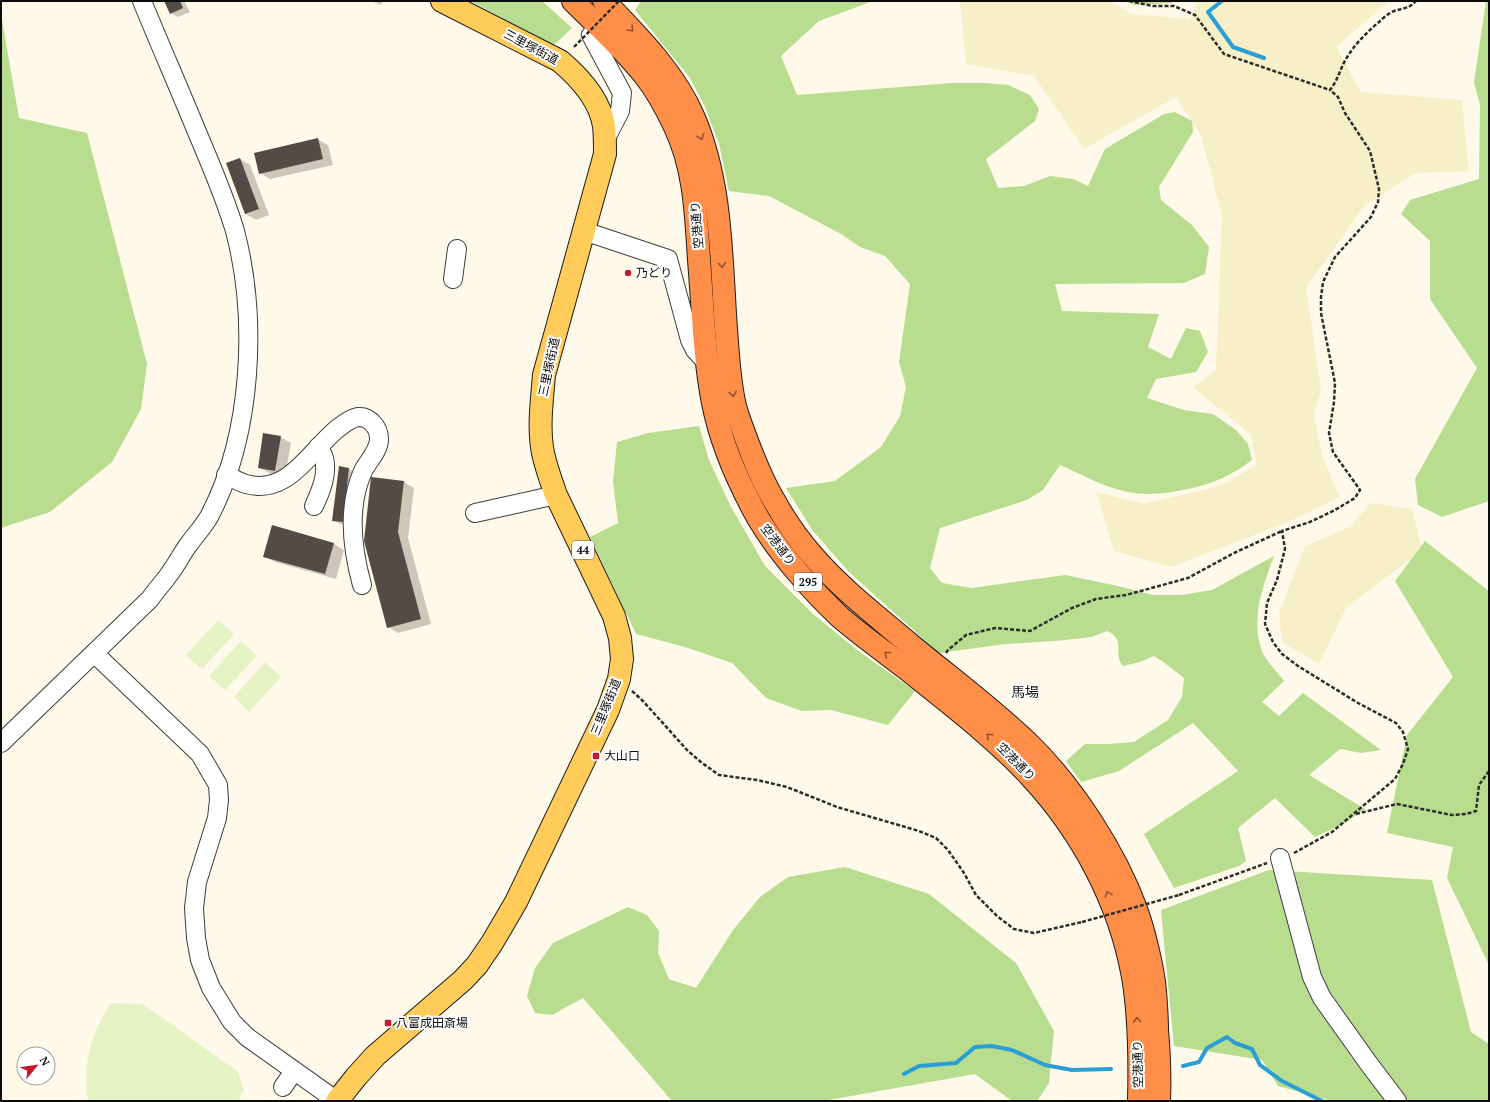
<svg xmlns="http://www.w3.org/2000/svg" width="1490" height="1102" viewBox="0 0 1490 1102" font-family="'PT Serif','Noto Sans JP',serif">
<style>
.farmland{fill:#f7efc8}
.forest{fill:#b8dd8f}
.pitch{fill:#e5f2c3}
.shadow{fill:#0003}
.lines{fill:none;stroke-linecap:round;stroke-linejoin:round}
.stream{stroke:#2c9ed6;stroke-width:4}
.building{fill:#544b47}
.minor-casing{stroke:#3e3e3e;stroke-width:20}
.major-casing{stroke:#1c1c1c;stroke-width:24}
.highway-casing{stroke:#1c1c1c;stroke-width:24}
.path{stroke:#2d2d2d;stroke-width:2.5;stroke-dasharray:4 2;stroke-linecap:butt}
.minor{stroke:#fff;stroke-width:18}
.major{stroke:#ffcb59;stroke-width:22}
.highway{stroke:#ff8e48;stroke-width:22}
.path-bridge{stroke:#2d2d2d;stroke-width:2.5;stroke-dasharray:4 2;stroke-linecap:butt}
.oneway{stroke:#91532d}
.poi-dot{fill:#c41a2e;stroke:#fff;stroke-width:1.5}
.labels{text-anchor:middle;stroke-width:4;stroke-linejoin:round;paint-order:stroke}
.shield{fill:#fff;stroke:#545454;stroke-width:1}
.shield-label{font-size:11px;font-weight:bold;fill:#0b0b0b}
.street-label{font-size:12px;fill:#0b0b0b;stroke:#fff}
.poi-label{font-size:12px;fill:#0b0b0b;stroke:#fff;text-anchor:start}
.quarter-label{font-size:14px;fill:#0b0b0b;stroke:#fff}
</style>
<rect width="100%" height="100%" fill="#fff9e9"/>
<g class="farmland">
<path d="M 960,1 L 1111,1 L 1131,14 L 1190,19 L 1198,1 L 1389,1 L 1336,47 L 1361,92 L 1462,100 L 1469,171 L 1416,173 L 1365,205 L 1306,288 L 1321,390 L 1314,415 L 1322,456 L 1340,497 L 1286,523 L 1171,567 L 1114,551 L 1096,492 L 1144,504 L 1223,485 L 1257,464 L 1251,435 L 1193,387 L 1216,370 L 1222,217 L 1201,135 L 1176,97 L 1084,149 L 1034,76 L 966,64 Z"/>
<path d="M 1371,503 L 1412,509 L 1422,550 L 1346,608 L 1319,664 L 1282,642 L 1279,613 L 1305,546 L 1350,527 Z"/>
</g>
<g class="forest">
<path d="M 470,1 L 542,1 L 572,28 L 554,45 Z"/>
<path d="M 641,1 L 873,1 L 819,21 L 781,56 L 797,95 L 952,83 L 986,83 L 1008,85 L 1030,95 L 1039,109 L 1035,121 L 986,159 L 998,188 L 1024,186 L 1050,176 L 1073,179 L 1088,186 L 1105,149 L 1164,114 L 1175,112 L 1192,121 L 1193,132 L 1159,187 L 1161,200 L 1192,225 L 1209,247 L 1205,274 L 1184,283 L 1055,284 L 1062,311 L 1159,314 L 1148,347 L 1171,359 L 1186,328 L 1200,331 L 1208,352 L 1196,372 L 1156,379 L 1147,398 L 1184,410 L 1213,414 L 1236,430 L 1248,444 L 1252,460 C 1246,464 1240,469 1234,472 C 1210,487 1162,497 1134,493 C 1108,490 1084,475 1060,465 L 1043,490 L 1027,500 L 940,528 L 930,568 L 942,583 L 972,588 L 1065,575 L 1118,586 L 1153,595 L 1181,595 L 1212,590 L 1274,556 C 1263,586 1250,619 1262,651 C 1265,660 1278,673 1284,681 L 1262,702 L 1279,716 L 1303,693 L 1381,750 L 1361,753 L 1340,749 L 1309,775 L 1365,809 L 1345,823 L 1315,837 L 1275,798 L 1238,828 L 1246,861 L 1239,866 L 1174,888 L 1144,834 L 1238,771 L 1193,723 L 1119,771 L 1081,782 L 1066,761 L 1085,744 L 1108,744 L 1134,742 L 1168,720 L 1182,697 L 1184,678 L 1162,661 L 1154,656 L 1140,662 L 1123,666 C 1112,653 1127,640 1107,631 L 1092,637 L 1055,641 L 1006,644 L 939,653 L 849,572 L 813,531 L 786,488 L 835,481 L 881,447 L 900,416 L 906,387 L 899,362 L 910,284 L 885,256 L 860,247 L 841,234 L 769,196 L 729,191 L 719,144 L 705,107 L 690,78 L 635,10 Z"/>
<path d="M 1126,1 L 1172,1 L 1172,3 L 1135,5 Z"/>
<path d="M 1486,1 L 1489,1 L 1489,501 L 1442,517 L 1418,505 L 1415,479 L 1477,368 L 1430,299 L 1430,241 L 1401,214 L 1410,200 L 1479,179 L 1480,104 L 1474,83 Z"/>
<path d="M 1,14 L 19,118 L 87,133 L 147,364 L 141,409 L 112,462 L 50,512 L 1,528 Z"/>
<path d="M 699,426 L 709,460 L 730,505 L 765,566 L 813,614 L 857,650 L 915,691 L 888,725 L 831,710 L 802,711 L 766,698 L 732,663 L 685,647 L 636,634 L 590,537 L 618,523 L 613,481 L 617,442 L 648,433 Z"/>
<path d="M 1425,541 L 1489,591 L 1489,965 L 1447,878 L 1453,847 L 1387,833 L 1407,735 L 1453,677 L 1395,581 Z"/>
<path d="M 845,867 L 929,894 L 1016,963 L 1054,1031 L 1049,1083 L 1037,1101 L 1012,1101 L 975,1074 L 823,1101 L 672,1101 L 583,998 L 552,1015 L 535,1013 L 527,996 L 535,968 L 553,943 L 628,907 L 647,915 L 659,931 L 658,953 L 669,979 L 696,988 L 733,930 L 760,897 L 788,877 Z"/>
<path d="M 1269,870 L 1432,880 L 1471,1032 L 1489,1044 L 1489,1101 L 1332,1101 L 1278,1086 L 1262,1060 L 1174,1046 L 1161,910 Z"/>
</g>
<g class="pitch">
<path d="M 218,620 L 234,634 L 202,669 L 186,655 Z"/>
<path d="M 241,641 L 257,656 L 225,690 L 209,676 Z"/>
<path d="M 265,662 L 281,677 L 249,712 L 234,697 Z"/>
<path d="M 111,1003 L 143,1004 L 238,1072 L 244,1091 L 238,1101 L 88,1101 C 82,1065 91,1033 111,1003 Z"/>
</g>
<g class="shadow">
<path d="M 165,1 L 184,1 L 190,12 L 178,17 L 171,13 Z"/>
<path d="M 371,1 L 383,1 L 381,5 Z"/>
<path d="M 317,139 L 328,145 L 333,165 L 270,179 L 260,173 Z"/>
<path d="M 240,159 L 250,165 L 269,215 L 256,220 L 246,214 Z"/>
<path d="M 280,437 L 291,443 L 285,476 L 269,473 L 259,467 Z"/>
<path d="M 340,467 L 349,469 L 356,473 L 349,525 L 340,524 L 333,520 Z"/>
<path d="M 372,478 L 404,482 L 414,488 L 408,538 L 431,624 L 398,633 L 388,627 Z"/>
<path d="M 334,544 L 344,550 L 336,579 L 275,562 L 264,556 Z"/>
</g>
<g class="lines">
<g class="stream">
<path d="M 1222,1 L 1208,12 L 1233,47 L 1264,58"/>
<path d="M 1183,1066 L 1199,1062 L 1207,1048 L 1227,1037 L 1235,1043 L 1252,1049 L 1260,1065 L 1282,1081 L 1322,1101"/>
<path d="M 904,1074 L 919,1066 L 956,1063 L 975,1047 L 992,1046 L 1012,1050 L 1045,1065 L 1072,1070 L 1111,1069"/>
</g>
</g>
<g class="building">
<path d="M 164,1 L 180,1 L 183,8 L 170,14 Z"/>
<path d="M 318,138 L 323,159 L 259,174 L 254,153 Z"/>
<path d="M 240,158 L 259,209 L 245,214 L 226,163 Z"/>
<path d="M 263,433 L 281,436 L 275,471 L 258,468 Z"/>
<path d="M 339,466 L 349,468 L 343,522 L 332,521 Z"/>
<path d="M 371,477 L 404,481 L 398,532 L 421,619 L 387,628 L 364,541 Z"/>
<path d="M 272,525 L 334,543 L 325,574 L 263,557 Z"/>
</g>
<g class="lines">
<g class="minor-casing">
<g id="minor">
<path d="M 599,27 L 591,35 L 622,93 L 620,111 L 605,140"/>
<path d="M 584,231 L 668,259 L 690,340 L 695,350 L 707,363"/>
<path d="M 453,279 L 457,249"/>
<path d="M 226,475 C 233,478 239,482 246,484 C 288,496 310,451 337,429 C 342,425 351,418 358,417 C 370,416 379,428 379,439 C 379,451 368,461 363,471 C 347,507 352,549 362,585"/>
<path d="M 314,506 C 321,491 328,474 324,458 C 323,454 320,450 318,447"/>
<path d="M 475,513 L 556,495"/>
<path d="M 95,654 L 200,754 L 218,785 L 219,800 L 217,818 L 197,882 L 194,908 L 196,938 L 200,960 L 211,988 L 232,1022 L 247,1037 L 337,1101"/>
<path d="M 1,743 L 150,599 C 156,590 164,582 170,573 C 177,564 182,553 189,544 C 196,534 205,525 210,515 C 252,434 258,319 235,231 C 225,197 211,165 197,132 C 179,88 160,45 142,1"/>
<path d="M 1280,858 L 1312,977 L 1322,998 L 1369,1064 L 1397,1101"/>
<path d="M 283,1087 L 294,1071"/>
</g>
</g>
<g class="major-casing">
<path id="major" d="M 337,1101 L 356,1077 L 375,1056 L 463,980 L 477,965 L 492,943 L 516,902 L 608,710 L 619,679 L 622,659 L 620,638 L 614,616 L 556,495 C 551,481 546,467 543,453 C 538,428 542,400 544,375 L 605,154 C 605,145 605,135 604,126 C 600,100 579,77 560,61 L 442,1"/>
</g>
<g class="highway-casing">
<g id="highway">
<path d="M 573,1 C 597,25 624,49 645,76 C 657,91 667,110 675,127 C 695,169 696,215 699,260 C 703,308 704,357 713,403 C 721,444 738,482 758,518 C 778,552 812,591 841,618 C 862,636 886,653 908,670 C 950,704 994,737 1031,777 C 1082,832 1120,903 1133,977 C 1140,1018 1140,1060 1139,1101"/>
<path d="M 604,1 C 638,36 675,73 694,118 C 722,184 721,258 726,329 C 728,354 729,381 735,406 C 737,414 740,422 743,430 C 752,455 761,479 775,502 C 785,520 798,539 812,555 C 841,589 878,617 912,646 C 952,679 994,710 1031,746 C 1074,789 1115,852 1136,909 C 1144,931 1153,968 1155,991 C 1156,1004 1157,1017 1157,1030 C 1159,1053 1160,1077 1159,1101"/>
</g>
</g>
<g class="path">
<path d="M 1129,1 L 1153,6 L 1174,6 L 1195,15 L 1224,54 L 1330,90"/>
<path d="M 946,653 L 948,650 L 966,635 L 995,628 L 1030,631 L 1072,608 L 1096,599 L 1126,595 L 1188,578 L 1234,553 L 1282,531"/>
<path d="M 632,691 L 643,701 L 687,750 L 702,763 L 719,775 L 757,780 L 787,787 L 837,807 L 919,831 L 936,838 L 948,850 L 964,873 L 976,895 L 997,916 L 1014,929 L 1034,933 L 1082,922"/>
<path d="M 1356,814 L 1397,804 L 1452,815 L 1466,814 L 1476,811 L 1479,785 L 1489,771"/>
<path d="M 1294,853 L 1332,832 L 1395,779 L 1403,764 L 1408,749 L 1403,732 L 1396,723 L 1358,703 L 1298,666 L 1282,654 L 1273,642 L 1265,624 L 1267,603 L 1277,580 L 1285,549 L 1282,531 L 1310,522 L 1335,510 L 1355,498 L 1360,490 L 1333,452 L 1329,433 L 1334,402 L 1335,383 L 1321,313 L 1321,297 L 1323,282 L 1335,257 L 1371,217 L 1378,202 L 1379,189 L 1370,151 L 1345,113 L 1338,97 L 1330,90 C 1338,80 1340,69 1346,59 C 1354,45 1366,33 1379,22 C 1383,18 1389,13 1394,11 C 1403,8 1409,9 1416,1"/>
<path d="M 1179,895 L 1267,863"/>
</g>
<use href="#minor" class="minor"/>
<use href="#major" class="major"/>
<use href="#highway" class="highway"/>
<g class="path-bridge">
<path d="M 574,47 L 619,1"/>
<path d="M 1082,922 L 1179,895"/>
</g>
</g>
<defs><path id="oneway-chevron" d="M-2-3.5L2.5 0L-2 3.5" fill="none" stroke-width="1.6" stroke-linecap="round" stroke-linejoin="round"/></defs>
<g class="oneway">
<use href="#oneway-chevron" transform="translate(631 29) rotate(46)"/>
<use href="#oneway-chevron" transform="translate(701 137) rotate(69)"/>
<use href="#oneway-chevron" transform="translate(722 265) rotate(86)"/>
<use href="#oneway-chevron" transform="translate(733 394) rotate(80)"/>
<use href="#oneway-chevron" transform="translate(887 654) rotate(-141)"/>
<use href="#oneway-chevron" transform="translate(989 736) rotate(-137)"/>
<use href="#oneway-chevron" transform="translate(1108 894) rotate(-111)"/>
<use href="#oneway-chevron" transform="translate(1137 1020) rotate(-94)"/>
</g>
<g class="poi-dot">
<circle cx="628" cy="273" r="4"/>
<rect x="592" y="752" width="8" height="8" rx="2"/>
<rect x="384" y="1019" width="8" height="8" rx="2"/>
</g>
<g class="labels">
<g class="shield">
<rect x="572" y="541" width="22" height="18" rx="3"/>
<rect x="794" y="573" width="28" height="18" rx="3"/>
</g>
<g class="shield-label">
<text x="583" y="554">44</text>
<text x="808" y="586">295</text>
</g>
<g class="street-label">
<text transform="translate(531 47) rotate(28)" y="4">三里塚街道</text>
<text transform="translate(697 225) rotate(-95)" y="4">空港通り</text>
<text transform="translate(549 367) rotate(-78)" y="4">三里塚街道</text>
<text transform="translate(778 545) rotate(53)" y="4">空港通り</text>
<text transform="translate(606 707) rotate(-68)" y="4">三里塚街道</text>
<text transform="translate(1016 762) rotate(45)" y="4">空港通り</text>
<text transform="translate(1138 1064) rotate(-91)" y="4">空港通り</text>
</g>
<g class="poi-label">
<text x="636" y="277">乃どり</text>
<text x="604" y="760">大山口</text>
<text x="396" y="1027">八富成田斎場</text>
</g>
<g class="quarter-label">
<text x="1025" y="697">馬場</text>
</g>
</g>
<rect width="1490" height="1102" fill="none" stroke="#0b0b0b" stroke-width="4"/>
<g transform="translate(36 1066) rotate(61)"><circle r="19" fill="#ffffff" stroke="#9d9d9d"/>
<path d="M0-3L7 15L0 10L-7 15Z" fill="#c41a2e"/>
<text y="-6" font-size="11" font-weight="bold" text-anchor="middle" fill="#0b0b0b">N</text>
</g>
</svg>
